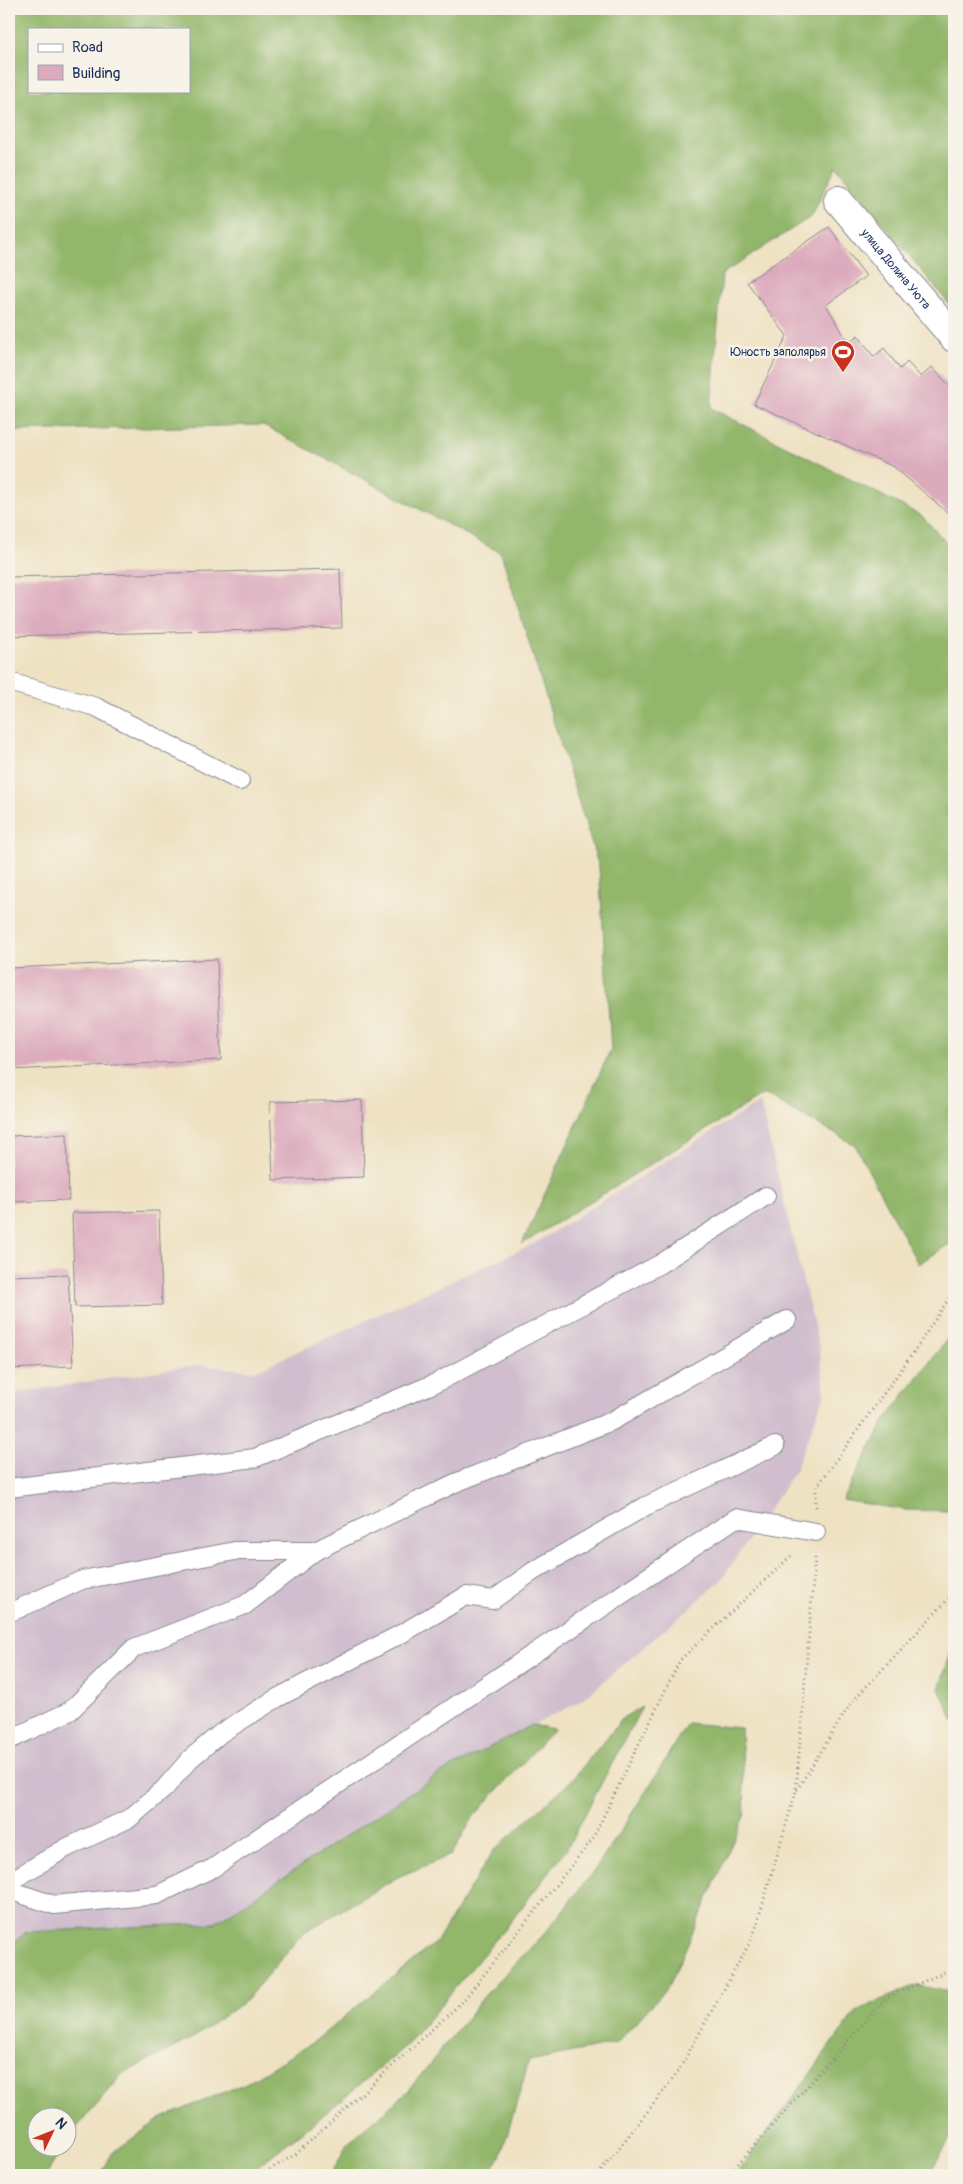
<svg xmlns="http://www.w3.org/2000/svg" width="963" height="2184" viewBox="0 0 963 2184" font-family="Pangolin,sans-serif">
<style>
.industrial{fill:#d0bdce}
.forest{fill:#92b66a;stroke:#567264;fill-rule:evenodd}
.building{fill:#dbaabd}
.lines{fill:none;stroke-linecap:round;stroke-linejoin:round}
.service-casing{stroke:#858890;stroke-width:20}
.minor-casing{stroke:#858890;stroke-width:30}
.path{stroke:#858890;stroke-width:3;stroke-dasharray:1 4;stroke-linecap:butt}
.service{stroke:#fff;stroke-width:18}
.minor{stroke:#fff;stroke-width:28}
.labels{text-anchor:middle;stroke-width:5;stroke-linejoin:round;paint-order:stroke}
.street-label{font-size:12px;fill:#1b2f5e;stroke:#f7f3e8}
.poi-label{font-size:12px;fill:#1b2f5e;stroke:#f7f3e8;text-anchor:end}
</style>
<rect width="100%" height="100%" fill="#f7f3e8"/>
<filter id="ink" filterUnits="userSpaceOnUse"><feTurbulence type="fractalNoise" baseFrequency=".02" numOctaves="2"/><feDisplacementMap in="SourceGraphic" scale="10" xChannelSelector="R" yChannelSelector="G"/><feConvolveMatrix kernelMatrix="1 2 1 2 8 2 1 2 1" color-interpolation-filters="sRGB"/></filter>
<filter id="wash" filterUnits="userSpaceOnUse"><feTurbulence type="fractalNoise" baseFrequency=".0096" numOctaves="4" result="noise"/><feDisplacementMap in="SourceGraphic" scale="20" xChannelSelector="R" yChannelSelector="G"/><feGaussianBlur stdDeviation="1.12" result="paint"/><feColorMatrix in="noise" values="0 0 0 0 0 0 0 0 0 0 0 0 0 0 0 0 0 1.4 0 .05"/><feComposite in="paint" operator="in"/></filter>
<g filter="url(#wash)">
<rect width="100%" height="100%" fill="#efe2c3"/>
<path class="industrial" d="M 760,1102 L 820,1351 L 825,1394 L 795,1471 L 719,1583 L 582,1700 L 439,1774 L 215,1923 L 26,1932 L 9,1947 L 9,1394 L 198,1365 L 255,1371 L 535,1243 Z"/>
<g class="forest">
<path d="M 9,9 L 954,9 L 954,310 L 836,166 L 812,216 L 722,274 L 711,408 L 922,516 L 954,551 L 954,1241 L 918,1264 L 855,1145 L 764,1094 L 522,1244 L 611,1049 L 599,867 L 501,553 L 263,425 L 9,431 ZM 29,29 L 189,29 L 189,91 L 29,91 Z"/>
<path d="M 954,1330 L 954,1511 L 906,1510 L 842,1500 L 886,1419 Z"/>
<path d="M 954,1643 L 954,1721 L 939,1689 Z"/>
<path d="M 642,1707 L 566,1850 L 512,1920 L 407,2045 L 316,2121 L 250,2172 L 243,2175 L 99,2175 L 112,2153 L 160,2119 L 246,2083 L 315,2041 L 437,1941 L 494,1850 L 571,1781 L 624,1717 Z"/>
<path d="M 687,1723 L 741,1728 L 745,1814 L 669,1986 L 617,2043 L 529,2061 L 500,2158 L 487,2175 L 331,2175 L 347,2144 L 408,2091 L 486,1994 L 546,1932 L 599,1864 L 652,1782 Z"/>
<path d="M 532,1725 L 554,1729 L 474,1816 L 451,1855 L 398,1877 L 303,1933 L 246,2000 L 196,2036 L 122,2074 L 68,2138 L 68,2116 L 38,2116 L 38,2146 L 61,2147 L 47,2175 L 9,2175 L 9,1947 L 26,1932 L 215,1923 L 439,1774 Z"/>
<path d="M 916,1985 L 954,1993 L 954,2129 L 949,2141 L 928,2175 L 736,2175 L 856,2011 Z"/>
</g>
<g id="blocks">
<g class="building">
<path d="M 829,227 L 866,276 L 826,305 L 849,343 L 858,335 L 874,357 L 884,348 L 900,369 L 907,362 L 921,377 L 932,367 L 954,391 L 954,518 L 894,467 L 754,404 L 787,336 L 747,282 Z"/>
<path d="M 340,569 L 342,628 L 9,636 L 9,577 Z"/>
<path d="M 217,959 L 221,1060 L 9,1070 L 9,968 Z"/>
<path d="M 362,1100 L 364,1177 L 273,1180 L 270,1102 Z"/>
<path d="M 67,1134 L 69,1200 L 9,1202 L 9,1136 Z"/>
<path d="M 159,1211 L 162,1305 L 75,1307 L 72,1213 Z"/>
<path d="M 68,1274 L 73,1366 L 9,1369 L 9,1276 Z"/>
</g>
</g>
</g>
<g filter="url(#ink)">
<use href="#blocks" fill-opacity="0" stroke="#858890" stroke-width="1"/>
<g class="lines">
<g class="service-casing">
<g id="service">
<path d="M 9,682 L 96,707 L 240,781"/>
<path d="M 9,1488 L 255,1458 L 438,1382 L 660,1264 L 766,1196"/>
<path d="M 9,1613 L 82,1580 L 235,1551 L 315,1551 L 455,1483 L 612,1421 L 787,1320"/>
<path d="M 9,1740 L 70,1711 L 134,1648 L 245,1605 L 315,1551"/>
<path d="M 9,1882 L 66,1848 L 130,1818 L 164,1789 L 190,1759 L 221,1733 L 277,1698 L 401,1634 L 466,1596 L 493,1600 L 532,1572 L 646,1506 L 775,1446"/>
<path d="M 9,1890 L 54,1905 L 157,1895 L 213,1868 L 736,1518 L 816,1532"/>
</g>
</g>
<g class="minor-casing">
<g id="minor">
<path id="s1" d="M 838,200 L 954,338"/>
</g>
</g>
<g class="path">
<path d="M 816,1507 L 816,1488 L 913,1353 L 954,1291"/>
<path d="M 797,1790 L 851,1703 L 954,1593"/>
<path d="M 261,2175 L 296,2154 L 462,2002 L 592,1840 L 680,1660 L 792,1555"/>
<path d="M 598,2175 L 676,2075 L 753,1937 L 796,1791 L 815,1558"/>
<path d="M 728,2175 L 886,1998 L 954,1968"/>
</g>
<use href="#service" class="service"/>
<use href="#minor" class="minor"/>
</g>
</g>
<defs>
<g id="stadium-pin" transform="scale(1.25)"><path d="M0 17L-7.5 6A9.5 9.5 0 1 1 7.5 6Z" fill="#c8321e" stroke="#f7f3e8"/><path d="M0-5a6.5 5 0 1 0 0 10a6.5 5 0 1 0 0-10ZM-3.5-1.8h7v3.6h-7Z" fill="#fff"/></g>
</defs>
<g fill-rule="evenodd">
<use href="#stadium-pin" x="843" y="352"/>
</g>
<g class="labels">
<g class="street-label">
<text dy="4" stroke="none"><textPath href="#s1" startOffset="90">улица Долина Уюта</textPath></text>
</g>
<g class="poi-label">
<text x="826" y="356">Юность заполярья</text>
</g>
</g>
<rect width="963" height="2184" fill="none" stroke="#f7f3e8" stroke-width="30"/>
<rect x="28" y="28" width="162" height="65" fill="#f7f3e8" stroke="#9fa5b1"/>
<rect x="38" y="44" width="25" height="8" fill="#ffffff" stroke="#9fa5b1"/>
<text x="72" y="52" font-size="15" fill="#1b2f5e">Road</text>
<rect x="38" y="65" width="25" height="15" fill="#dbaabd" stroke="#9fa5b1"/>
<text x="72" y="78" font-size="15" fill="#1b2f5e">Building</text>
<g transform="translate(52 2132) rotate(47)"><circle r="24" fill="#f7f3e8" stroke="#9fa5b1"/>
<path d="M0-4L9 19L0 12L-9 19Z" fill="#c8321e"/>
<text y="-8" font-size="14" font-weight="bold" text-anchor="middle" fill="#1b2f5e">N</text>
</g>
</svg>
